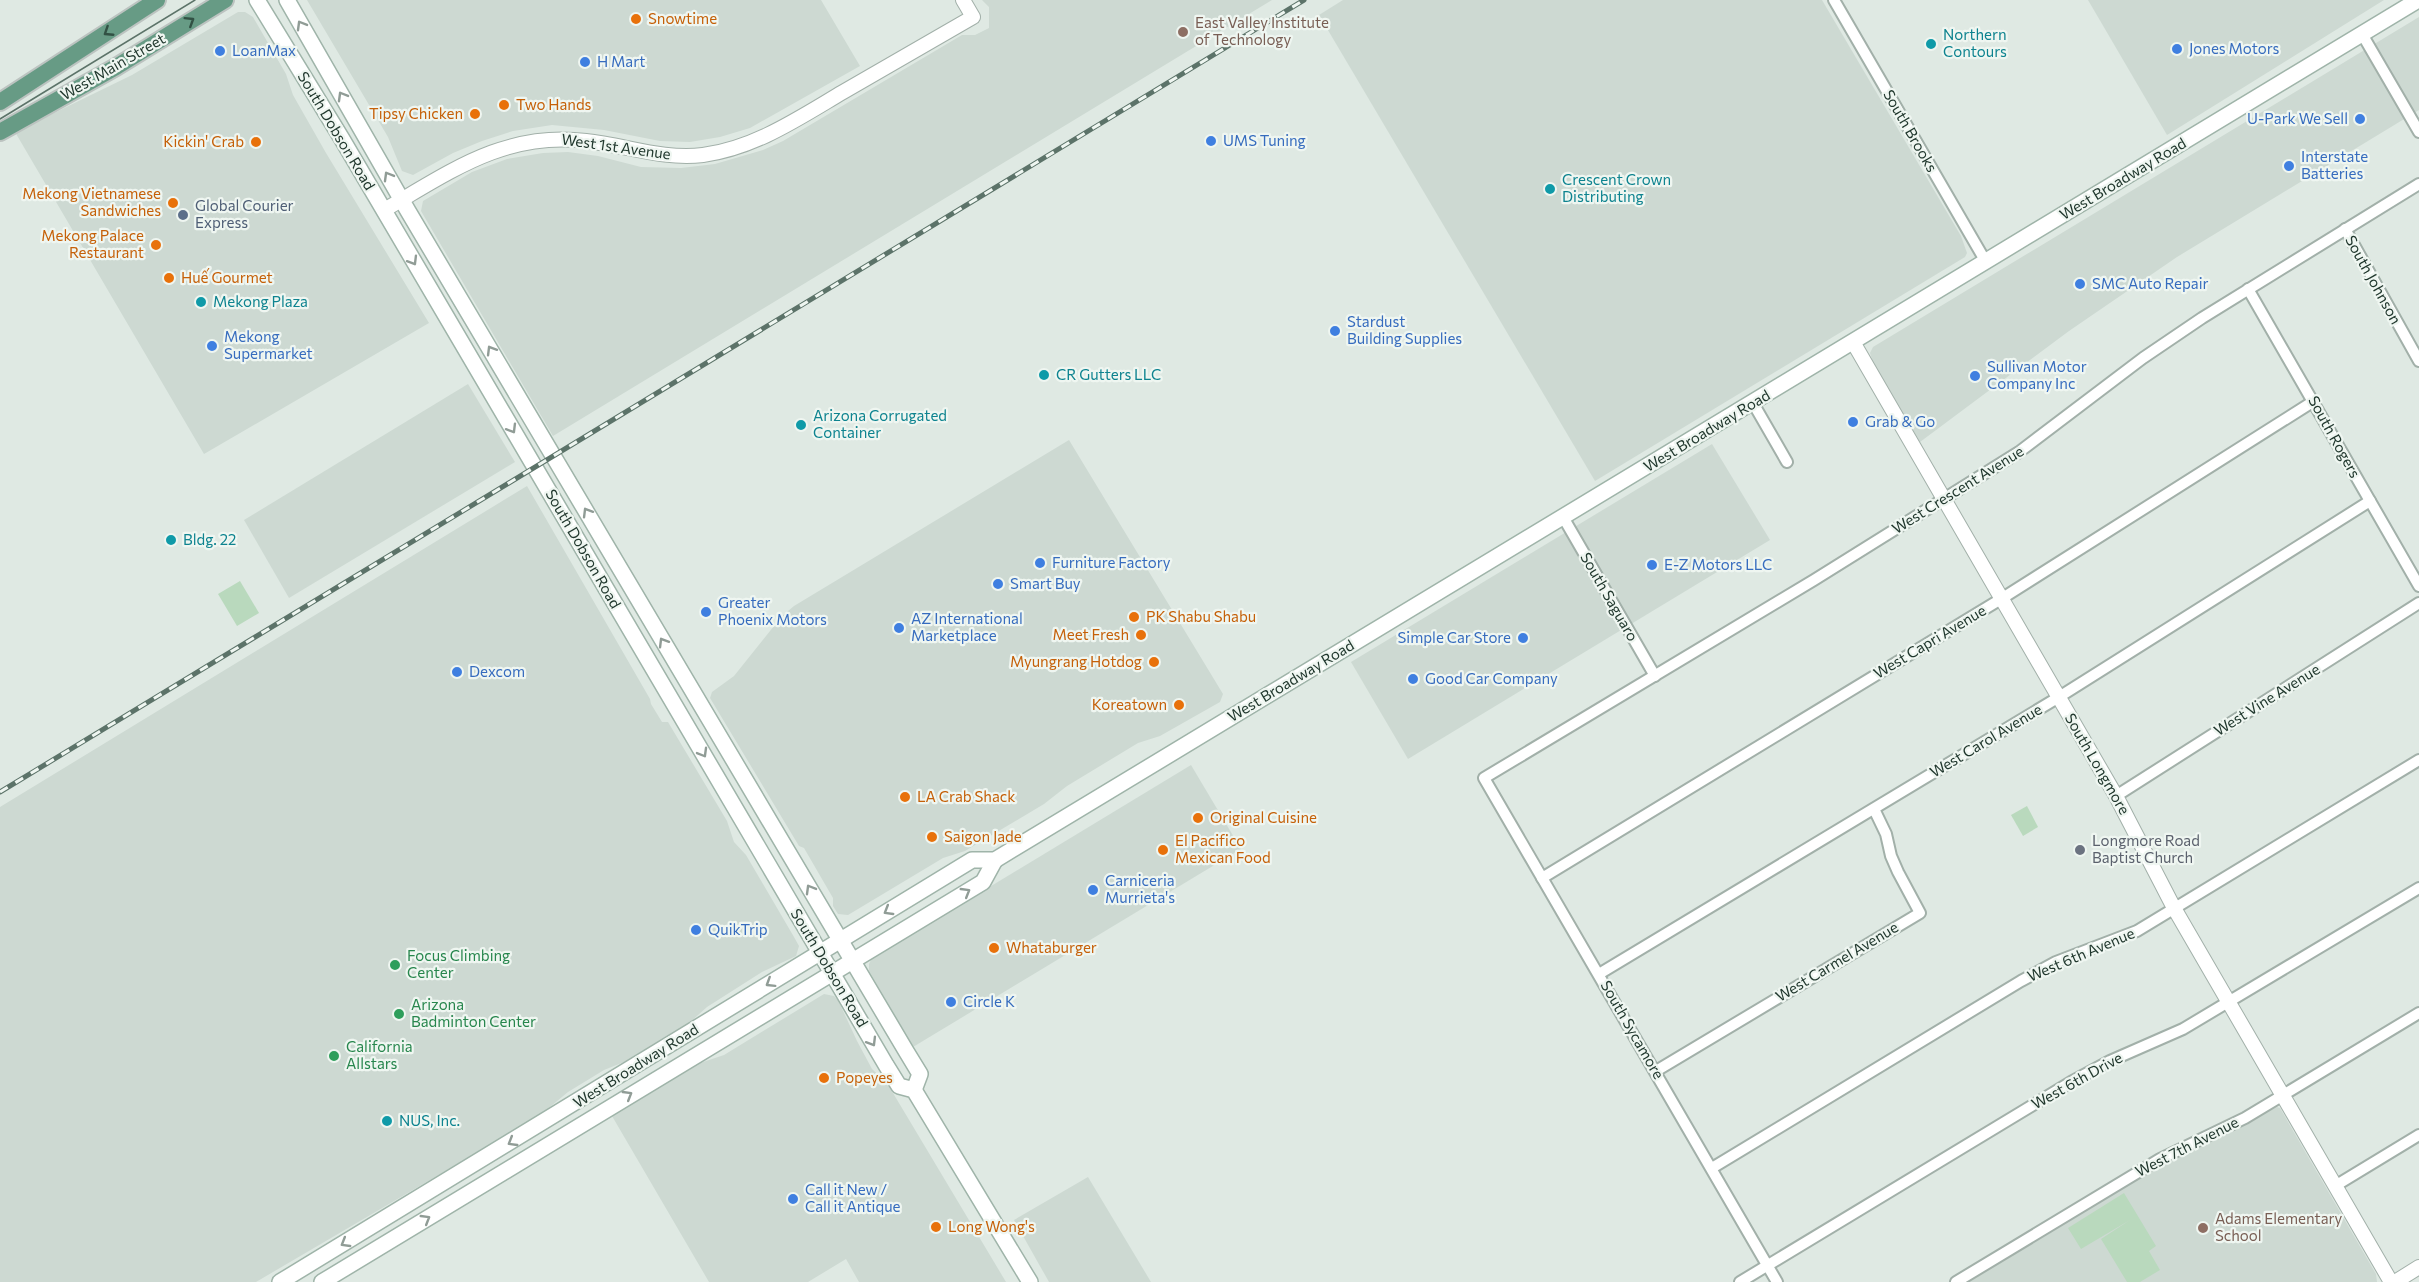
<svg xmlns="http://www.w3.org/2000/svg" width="2419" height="1282" viewBox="0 0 2419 1282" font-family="Commissioner,sans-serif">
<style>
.built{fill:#cdd9d2}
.green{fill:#b9d9bd}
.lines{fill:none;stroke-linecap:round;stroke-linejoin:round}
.minor-casing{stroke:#a2b0a9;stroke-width:14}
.tertiary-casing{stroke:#a2b0a9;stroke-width:16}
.secondary-casing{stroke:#9fb4a9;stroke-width:18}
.primary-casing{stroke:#bcc3c0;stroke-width:20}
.minor{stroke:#fff;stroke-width:10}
.tertiary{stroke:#fff;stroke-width:14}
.secondary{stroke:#fff;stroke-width:15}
.primary{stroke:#679b85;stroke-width:16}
.tram{stroke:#5c7369;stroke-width:1.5}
.rail-casing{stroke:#5c7369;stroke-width:5}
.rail{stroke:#eff6f1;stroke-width:3;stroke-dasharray:9;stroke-linecap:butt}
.oneway{stroke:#325144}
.oneway2{stroke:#909c96}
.food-dot{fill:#e8710a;stroke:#eff6f1;stroke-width:2}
.education-dot{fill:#8d6e63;stroke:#eff6f1;stroke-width:2}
.culture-dot{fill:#0f9aa8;stroke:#eff6f1;stroke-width:2}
.shop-dot{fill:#3f7fe0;stroke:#eff6f1;stroke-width:2}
.service-dot{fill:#5c6f8a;stroke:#eff6f1;stroke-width:2}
.worship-dot{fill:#6b7280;stroke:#eff6f1;stroke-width:2}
.leisure-dot{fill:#2e9e5b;stroke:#eff6f1;stroke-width:2}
.labels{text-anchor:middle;stroke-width:4.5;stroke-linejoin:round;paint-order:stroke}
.food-label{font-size:15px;fill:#c56008;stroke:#eff6f1;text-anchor:start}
.education-label{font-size:15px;fill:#785e54;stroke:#eff6f1;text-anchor:start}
.culture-label{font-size:15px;fill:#0d838f;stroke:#eff6f1;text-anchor:start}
.shop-label{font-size:15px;fill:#366cbe;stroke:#eff6f1;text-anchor:start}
.street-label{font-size:15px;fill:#21382e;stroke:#eff6f1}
.service-label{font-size:15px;fill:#4e5e75;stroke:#eff6f1;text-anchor:start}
.worship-label{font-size:15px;fill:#5b616d;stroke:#eff6f1;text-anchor:start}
.leisure-label{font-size:15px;fill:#27864d;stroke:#eff6f1;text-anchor:start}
</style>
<rect width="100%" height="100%" fill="#dfe9e3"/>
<g class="built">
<path d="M 307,0 L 821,0 L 860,66 L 750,128 L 720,137 L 690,142 L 660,141 L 604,130 L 552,125 L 513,131 L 482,141 L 453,153 L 413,175 L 402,171 L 388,137 Z"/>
<path d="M 982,0 L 1272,0 L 553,436 L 421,211 L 423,201 L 472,172 L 507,159 L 543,153 L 568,152 L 598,156 L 641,167 L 681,168 L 715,164 L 763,150 L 783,141 L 962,35 L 975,35 L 989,28 L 989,7 Z"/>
<path d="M 1343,0 L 1822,0 L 1961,236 L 1967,253 L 1965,257 L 1595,481 L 1319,15 Z"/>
<path d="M 2088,0 L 2384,0 L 2167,135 Z"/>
<path d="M 238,12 L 245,12 L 253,17 L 286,74 L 293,95 L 326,153 L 429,323 L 204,454 L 15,132 L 132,75 Z"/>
<path d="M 2419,17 L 2419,110 L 2177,257 L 2069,331 L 1920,442 L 1873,362 L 1870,353 L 1873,347 Z"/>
<path d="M 468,384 L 515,462 L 289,598 L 244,520 Z"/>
<path d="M 1069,440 L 1223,694 L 1220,702 L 1160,736 L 1138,743 L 1067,786 L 1044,804 L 965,851 L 943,858 L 848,915 L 838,914 L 833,906 L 833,898 L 804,848 L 799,846 L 710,698 L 712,692 L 734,676 L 782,616 L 794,606 Z"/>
<path d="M 1712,444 L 1770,540 L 1408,759 L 1351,662 Z"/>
<path d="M 527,486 L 650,699 L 651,704 L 662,722 L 668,722 L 727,821 L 734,842 L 746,855 L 794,937 L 799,946 L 796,956 L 762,972 L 707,1007 L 688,1024 L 629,1060 L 604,1070 L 568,1092 L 539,1116 L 256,1282 L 0,1282 L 0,807 Z"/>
<path d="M 1191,765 L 1241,849 L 913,1047 L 869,971 L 869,964 L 872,958 Z"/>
<path d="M 824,994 L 834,996 L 838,1000 L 857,1041 L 872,1069 L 887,1083 L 1006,1282 L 859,1282 L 846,1259 L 808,1282 L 709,1282 L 612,1116 L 700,1063 L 724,1055 Z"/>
<path d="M 2277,1107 L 2280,1108 L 2376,1274 L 2377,1282 L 1968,1282 L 2162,1165 Z"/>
<path d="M 1088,1177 L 1151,1282 L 1049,1282 L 1014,1220 Z"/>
</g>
<g class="green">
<path d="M 240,581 L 259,613 L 237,626 L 218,594 Z"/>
<path d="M 2027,806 L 2038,827 L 2023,836 L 2011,815 Z"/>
<path d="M 2124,1193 L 2156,1246 L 2149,1251 L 2160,1270 L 2140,1282 L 2127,1282 L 2101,1239 L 2130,1220 L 2081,1249 L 2068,1228 Z"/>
</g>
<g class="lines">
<g class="minor-casing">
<g id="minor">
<path d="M 1834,0 L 1986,262"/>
<path d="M 2362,34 L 2419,132"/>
<path d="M 2345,229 L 2419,361"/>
<path d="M 2248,289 L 2419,586"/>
<path d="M 1753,403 L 1787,462"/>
<path d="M 1563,517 L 1655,676"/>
<path d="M 2116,796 L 2419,603"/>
<path d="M 1542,878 L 2001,599 L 2314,401"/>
<path d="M 1599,974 L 2059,697 L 2370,501"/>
<path d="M 1656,1071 L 1920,913 L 1898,872 L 1891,856 L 1886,834 L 1874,809"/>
<path d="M 1712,1168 L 2021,981 L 2056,962 L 2137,931 L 2419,760"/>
<path d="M 2335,1186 L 2419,1135"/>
<path d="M 1740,1282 L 2071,1082 L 2110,1061 L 2183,1029 L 2419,888"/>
<path d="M 1777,1282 L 1484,778 L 1814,580 L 2019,452 L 2143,358 L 2202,318 L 2419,184"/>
<path d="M 1956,1282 L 2160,1159 L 2245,1118 L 2419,1013"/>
</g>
</g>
<g class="tertiary-casing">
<g id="tertiary">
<path d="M 384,210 C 450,172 505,131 586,141 C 625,145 663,160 703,155 C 755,148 799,118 843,92 C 887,67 930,42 973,17 L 963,0"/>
<path d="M 1853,342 L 2116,796 L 2174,908 L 2391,1282"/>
<path d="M 2395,1282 L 2419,1267"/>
</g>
</g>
<g class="secondary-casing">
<g id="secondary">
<path d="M 257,0 L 342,139 L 886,1065 L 899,1086 L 914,1090 L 1030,1282"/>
<path d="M 287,0 L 408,211 L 906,1051 L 920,1074 L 914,1090"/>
<path d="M 280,1282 L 972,860 L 995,860 L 2418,0"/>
<path d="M 322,1282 L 983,882 L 995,860"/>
</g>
</g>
<g class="primary-casing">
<g id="primary">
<path d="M 0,102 L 157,0"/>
<path d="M 0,132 L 116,67 L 225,0"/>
</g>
</g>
<use href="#minor" class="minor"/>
<use href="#tertiary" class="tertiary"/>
<use href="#secondary" class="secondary"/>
<use href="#primary" class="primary"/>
<path class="tram" d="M 0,119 L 195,0"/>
<g class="rail-casing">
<path id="rail" d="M 0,792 L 1304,0"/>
</g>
<use href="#rail" class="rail"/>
</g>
<defs><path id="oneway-chevron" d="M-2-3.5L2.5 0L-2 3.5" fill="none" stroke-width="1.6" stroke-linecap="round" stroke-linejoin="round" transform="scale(1.5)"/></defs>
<g class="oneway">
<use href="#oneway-chevron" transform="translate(190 21) rotate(-32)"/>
<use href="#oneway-chevron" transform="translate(108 32) rotate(147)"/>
</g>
<g class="oneway2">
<use href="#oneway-chevron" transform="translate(301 25) rotate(-120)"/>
<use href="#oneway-chevron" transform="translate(342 96) rotate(-120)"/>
<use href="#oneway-chevron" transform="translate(388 176) rotate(-120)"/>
<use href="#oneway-chevron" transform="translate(413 261) rotate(59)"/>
<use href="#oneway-chevron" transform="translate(491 350) rotate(-121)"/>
<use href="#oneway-chevron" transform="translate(512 429) rotate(59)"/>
<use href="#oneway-chevron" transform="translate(587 512) rotate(-121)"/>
<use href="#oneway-chevron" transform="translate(663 642) rotate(-121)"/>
<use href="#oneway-chevron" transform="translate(703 753) rotate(60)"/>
<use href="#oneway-chevron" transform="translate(810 889) rotate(-120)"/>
<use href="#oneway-chevron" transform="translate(966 892) rotate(-31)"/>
<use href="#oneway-chevron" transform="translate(888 911) rotate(149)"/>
<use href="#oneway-chevron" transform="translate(770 983) rotate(148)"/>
<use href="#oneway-chevron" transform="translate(872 1042) rotate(59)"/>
<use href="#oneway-chevron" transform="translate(628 1095) rotate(-31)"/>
<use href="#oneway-chevron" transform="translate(512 1142) rotate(149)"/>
<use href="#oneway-chevron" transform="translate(426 1219) rotate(-31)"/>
<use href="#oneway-chevron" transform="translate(345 1243) rotate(149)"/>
</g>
<g class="food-dot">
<circle cx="636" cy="19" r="6"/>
<circle cx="504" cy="105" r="6"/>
<circle cx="475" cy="114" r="6"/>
<circle cx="256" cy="142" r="6"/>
<circle cx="173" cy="203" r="6"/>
<circle cx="156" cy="245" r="6"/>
<circle cx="169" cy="278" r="6"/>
<circle cx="1134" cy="617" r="6"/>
<circle cx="1141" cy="635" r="6"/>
<circle cx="1154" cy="662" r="6"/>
<circle cx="1179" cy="705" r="6"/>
<circle cx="905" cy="797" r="6"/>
<circle cx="1198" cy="818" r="6"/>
<circle cx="932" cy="837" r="6"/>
<circle cx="1163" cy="850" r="6"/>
<circle cx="994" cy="948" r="6"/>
<circle cx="824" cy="1078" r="6"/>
<circle cx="936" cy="1227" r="6"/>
</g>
<g class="education-dot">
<circle cx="1183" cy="32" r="6"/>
<circle cx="2203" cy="1228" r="6"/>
</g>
<g class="culture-dot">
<circle cx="1931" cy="44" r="6"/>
<circle cx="1550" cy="189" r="6"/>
<circle cx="201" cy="302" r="6"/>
<circle cx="1044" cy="375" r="6"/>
<circle cx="801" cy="425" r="6"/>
<circle cx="171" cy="540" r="6"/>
<circle cx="387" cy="1121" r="6"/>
</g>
<g class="shop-dot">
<circle cx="2177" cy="49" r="6"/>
<circle cx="220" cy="51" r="6"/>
<circle cx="585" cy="62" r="6"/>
<circle cx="2360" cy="119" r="6"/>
<circle cx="1211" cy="141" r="6"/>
<circle cx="2289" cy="166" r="6"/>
<circle cx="2080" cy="284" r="6"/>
<circle cx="1335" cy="331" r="6"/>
<circle cx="212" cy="346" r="6"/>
<circle cx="1975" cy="376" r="6"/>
<circle cx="1853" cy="422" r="6"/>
<circle cx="1040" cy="563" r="6"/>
<circle cx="1652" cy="565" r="6"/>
<circle cx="998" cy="584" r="6"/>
<circle cx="706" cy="612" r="6"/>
<circle cx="899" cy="628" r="6"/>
<circle cx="1523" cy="638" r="6"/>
<circle cx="457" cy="672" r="6"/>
<circle cx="1413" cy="679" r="6"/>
<circle cx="1093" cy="890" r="6"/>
<circle cx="696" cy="930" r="6"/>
<circle cx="951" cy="1002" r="6"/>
<circle cx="793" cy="1199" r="6"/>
</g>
<circle class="service-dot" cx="183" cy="215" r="6"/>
<circle class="worship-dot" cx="2080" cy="850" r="6"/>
<g class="leisure-dot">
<circle cx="395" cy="965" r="6"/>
<circle cx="399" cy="1014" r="6"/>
<circle cx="334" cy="1056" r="6"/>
</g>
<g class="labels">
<g class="food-label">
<text x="648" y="24">Snowtime</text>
<text x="516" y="110">Two Hands</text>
<text x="463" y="119" text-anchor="end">Tipsy Chicken</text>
<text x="244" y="147" text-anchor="end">Kickin' Crab</text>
<text x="161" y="199" text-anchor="end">Mekong Vietnamese<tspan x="161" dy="17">Sandwiches</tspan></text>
<text x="144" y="241" text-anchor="end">Mekong Palace<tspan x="144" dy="17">Restaurant</tspan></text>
<text x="181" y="283">Huế Gourmet</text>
<text x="1146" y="622">PK Shabu Shabu</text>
<text x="1129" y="640" text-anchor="end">Meet Fresh</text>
<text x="1142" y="667" text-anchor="end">Myungrang Hotdog</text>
<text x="1167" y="710" text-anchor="end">Koreatown</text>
<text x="917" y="802">LA Crab Shack</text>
<text x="1210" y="823">Original Cuisine</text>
<text x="944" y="842">Saigon Jade</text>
<text x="1175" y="846">El Pacifico<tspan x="1175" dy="17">Mexican Food</tspan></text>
<text x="1006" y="953">Whataburger</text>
<text x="836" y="1083">Popeyes</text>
<text x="948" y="1232">Long Wong's</text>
</g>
<g class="education-label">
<text x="1195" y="28">East Valley Institute<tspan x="1195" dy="17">of Technology</tspan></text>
<text x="2215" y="1224">Adams Elementary<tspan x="2215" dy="17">School</tspan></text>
</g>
<g class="culture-label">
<text x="1943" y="40">Northern<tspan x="1943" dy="17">Contours</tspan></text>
<text x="1562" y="185">Crescent Crown<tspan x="1562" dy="17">Distributing</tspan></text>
<text x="213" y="307">Mekong Plaza</text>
<text x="1056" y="380">CR Gutters LLC</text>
<text x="813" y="421">Arizona Corrugated<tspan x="813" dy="17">Container</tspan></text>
<text x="183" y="545">Bldg. 22</text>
<text x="399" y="1126">NUS, Inc.</text>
</g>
<g class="shop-label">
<text x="2189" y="54">Jones Motors</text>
<text x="232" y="56">LoanMax</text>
<text x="597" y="67">H Mart</text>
<text x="2348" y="124" text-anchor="end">U-Park We Sell</text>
<text x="1223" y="146">UMS Tuning</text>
<text x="2301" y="162">Interstate<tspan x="2301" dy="17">Batteries</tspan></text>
<text x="2092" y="289">SMC Auto Repair</text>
<text x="1347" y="327">Stardust<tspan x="1347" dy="17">Building Supplies</tspan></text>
<text x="224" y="342">Mekong<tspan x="224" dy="17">Supermarket</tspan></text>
<text x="1987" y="372">Sullivan Motor<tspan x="1987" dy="17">Company Inc</tspan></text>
<text x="1865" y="427">Grab &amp; Go</text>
<text x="1052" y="568">Furniture Factory</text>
<text x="1664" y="570">E-Z Motors LLC</text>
<text x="1010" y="589">Smart Buy</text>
<text x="718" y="608">Greater<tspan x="718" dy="17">Phoenix Motors</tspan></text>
<text x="911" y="624">AZ International<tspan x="911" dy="17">Marketplace</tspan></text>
<text x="1511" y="643" text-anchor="end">Simple Car Store</text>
<text x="469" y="677">Dexcom</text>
<text x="1425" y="684">Good Car Company</text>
<text x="1105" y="886">Carniceria<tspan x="1105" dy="17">Murrieta's</tspan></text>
<text x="708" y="935">QuikTrip</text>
<text x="963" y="1007">Circle K</text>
<text x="805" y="1195">Call it New /<tspan x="805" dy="17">Call it Antique</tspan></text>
</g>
<g class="street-label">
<text transform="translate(113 67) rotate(-30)" y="5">West Main Street</text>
<text transform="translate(336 131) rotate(59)" y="5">South Dobson Road</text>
<text transform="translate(1910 131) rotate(60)" y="5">South Brooks</text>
<text transform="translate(616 147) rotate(8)" y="5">West 1st Avenue</text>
<text transform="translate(2123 179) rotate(-31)" y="5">West Broadway Road</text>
<text transform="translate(2373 280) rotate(61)" y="5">South Johnson</text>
<text transform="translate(1707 431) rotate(-31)" y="5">West Broadway Road</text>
<text transform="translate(2334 437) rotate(61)" y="5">South Rogers</text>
<text transform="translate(1958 490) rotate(-32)" y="5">West Crescent Avenue</text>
<text transform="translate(583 549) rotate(60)" y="5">South Dobson Road</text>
<text transform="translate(1609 597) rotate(60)" y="5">South Saguaro</text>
<text transform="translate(1930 642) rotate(-31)" y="5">West Capri Avenue</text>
<text transform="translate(1291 681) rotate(-31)" y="5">West Broadway Road</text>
<text transform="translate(2267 700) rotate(-32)" y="5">West Vine Avenue</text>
<text transform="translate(1986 741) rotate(-31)" y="5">West Carol Avenue</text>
<text transform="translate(2097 764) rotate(60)" y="5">South Longmore</text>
<text transform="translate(2081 955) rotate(-23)" y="5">West 6th Avenue</text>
<text transform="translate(1837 962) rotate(-31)" y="5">West Carmel Avenue</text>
<text transform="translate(829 968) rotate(59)" y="5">South Dobson Road</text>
<text transform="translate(1632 1030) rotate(60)" y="5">South Sycamore</text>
<text transform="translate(636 1066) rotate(-32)" y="5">West Broadway Road</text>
<text transform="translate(2077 1081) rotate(-29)" y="5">West 6th Drive</text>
<text transform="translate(2187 1147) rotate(-27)" y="5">West 7th Avenue</text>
</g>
<g class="service-label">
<text x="195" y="211">Global Courier<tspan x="195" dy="17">Express</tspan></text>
</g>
<g class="worship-label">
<text x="2092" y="846">Longmore Road<tspan x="2092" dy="17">Baptist Church</tspan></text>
</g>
<g class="leisure-label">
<text x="407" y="961">Focus Climbing<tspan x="407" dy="17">Center</tspan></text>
<text x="411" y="1010">Arizona<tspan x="411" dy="17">Badminton Center</tspan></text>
<text x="346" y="1052">California<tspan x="346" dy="17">Allstars</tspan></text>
</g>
</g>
</svg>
